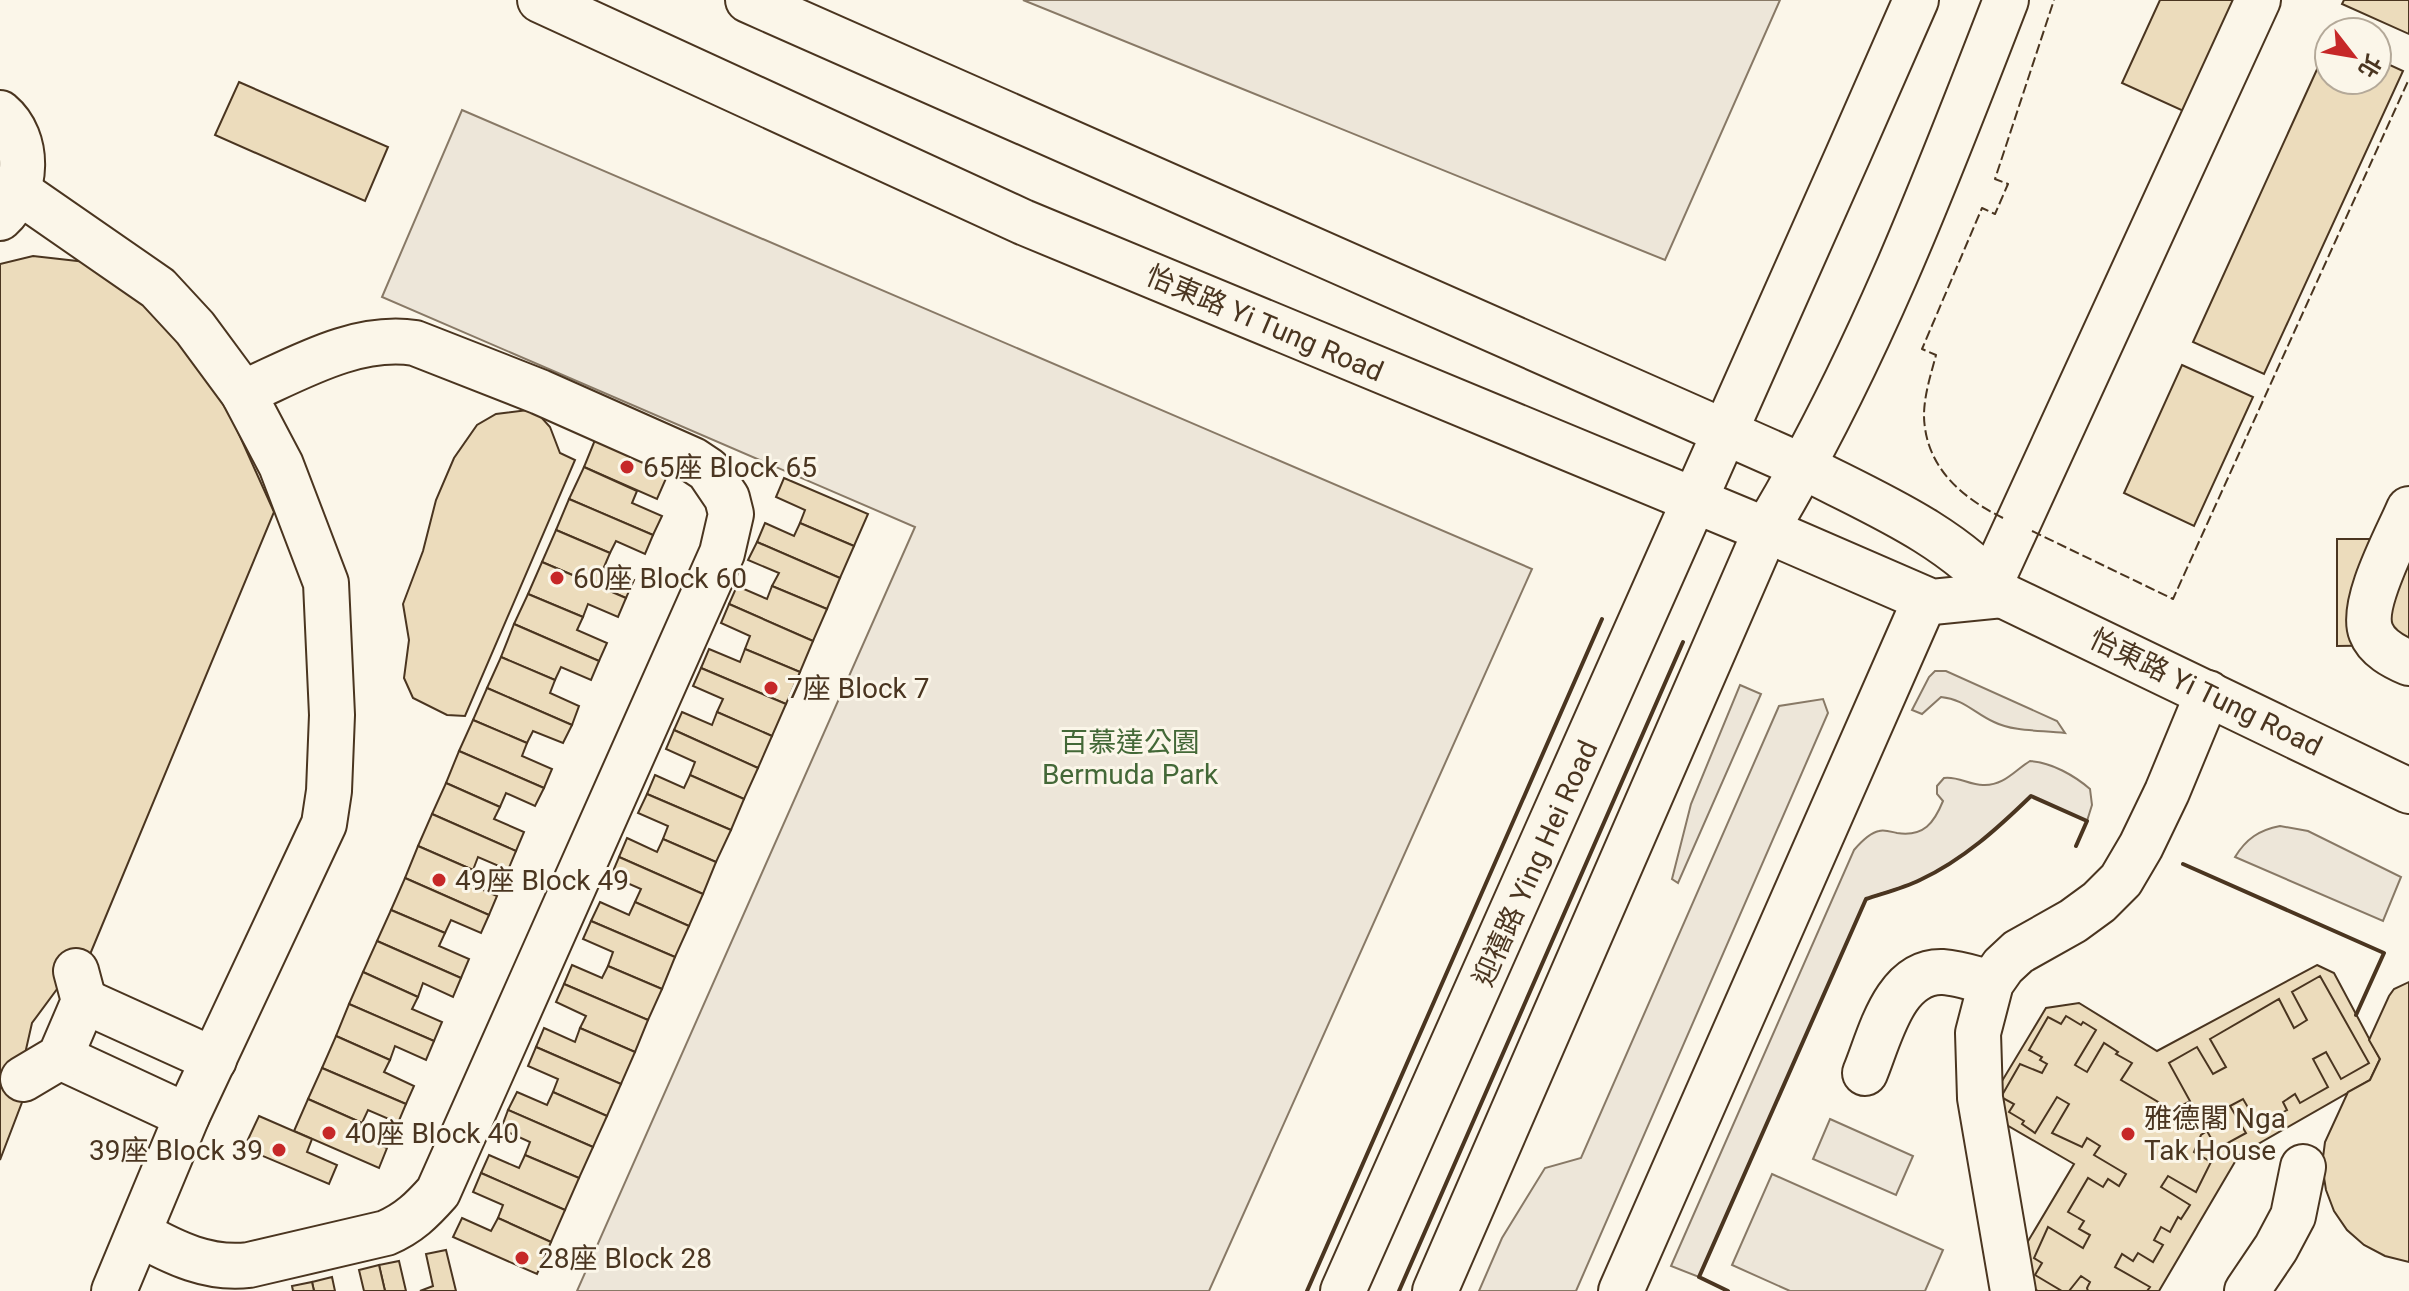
<svg xmlns="http://www.w3.org/2000/svg" width="2409" height="1291" viewBox="0 0 2409 1291" font-family="Roboto,'Noto Sans TC',sans-serif">
<style>
.green{fill:#ede6d9;stroke:#887966;stroke-width:2}
.building{fill:#ecdcbc;stroke:#4a3520;stroke-width:2}
.lines{fill:none;stroke-linecap:round;stroke-linejoin:round}
.minor-casing{stroke:#4a3520;stroke-width:48}
.major-casing{stroke:#4a3520;stroke-width:48}
.minor{stroke:#fbf6e9;stroke-width:44}
.major{stroke:#fbf6e9;stroke-width:44}
.fence{stroke:#4a3520;stroke-width:2;stroke-dasharray:10 4;stroke-linecap:butt}
.wall{stroke:#4a3520;stroke-width:4}
.poi-dot{fill:#c62828;stroke:#fbf6e9;stroke-width:3}
.labels{text-anchor:middle;stroke-width:6;stroke-linejoin:round;paint-order:stroke}
.street-label{font-size:28px;fill:#4a3520;stroke:#fbf6e9}
.poi-label{font-size:28px;fill:#4a3520;stroke:#fbf6e9;text-anchor:start}
.park-label{font-size:28px;fill:#436837;stroke:#fbf6e9}
</style>
<rect width="100%" height="100%" fill="#fbf6e9"/>
<g class="green">
<path d="M 1023,0 L 1780,0 L 1665,260 Z"/>
<path d="M 462,110 L 1532,569 L 1209,1291 L 577,1291 L 915,527 L 382,297 Z"/>
<path d="M 1935,671 L 1946,671 L 2057,721 L 2065,733 C 2042,730 2014,732 1994,722 C 1974,713 1964,699 1941,697 L 1922,714 L 1912,710 L 1929,677 Z"/>
<path d="M 1740,685 L 1761,694 L 1678,883 L 1672,879 L 1691,804 Z"/>
<path d="M 1823,699 L 1828,713 L 1576,1291 L 1479,1291 L 1502,1238 L 1545,1168 L 1581,1158 L 1779,706 Z"/>
<path d="M 2030,761 C 2051,762 2075,776 2090,789 L 2092,805 L 2087,821 L 2031,796 C 1998,828 1963,860 1920,880 C 1903,888 1884,892 1866,899 L 1699,1277 L 1671,1266 L 1854,850 C 1860,843 1869,833 1879,831 C 1884,829 1892,832 1897,833 C 1924,837 1934,823 1943,801 L 1937,794 L 1937,786 L 1944,778 C 1958,776 1969,785 1983,785 C 2004,786 2015,770 2030,761 Z"/>
<path d="M 2280,826 L 2308,831 L 2401,877 L 2383,921 L 2235,857 C 2246,839 2259,830 2280,826 Z"/>
<path d="M 1830,1119 L 1913,1156 L 1896,1195 L 1813,1159 Z"/>
<path d="M 1772,1174 L 1943,1250 L 1925,1291 L 1790,1291 L 1732,1265 Z"/>
</g>
<g class="building">
<path d="M 2160,0 L 2241,0 L 2190,114 L 2122,83 Z"/>
<path d="M 2344,0 L 2409,0 L 2409,34 L 2342,4 Z"/>
<path d="M 2329,43 L 2329,80 L 2377,80 L 2377,59 L 2403,71 L 2264,374 L 2193,342 Z"/>
<path d="M 239,82 L 388,147 L 365,201 L 215,135 Z"/>
<path d="M 33,256 L 95,263 L 161,311 L 212,374 L 274,512 L 86,964 L 66,977 L 32,1023 L 22,1067 L 24,1097 L 0,1160 L 0,264 Z"/>
<path d="M 2182,365 L 2253,397 L 2194,526 L 2124,493 Z"/>
<path d="M 528,410 L 541,417 L 550,427 L 560,453 L 575,460 L 465,716 L 447,715 L 413,698 L 404,678 L 409,640 L 403,604 L 423,551 L 436,500 L 454,458 L 477,425 L 496,414 Z"/>
<path d="M 597,435 L 671,467 L 657,499 L 584,467 Z"/>
<path d="M 584,467 L 637,491 L 632,503 L 662,516 L 653,535 L 569,499 Z"/>
<path d="M 784,478 L 868,514 L 854,546 L 800,523 L 805,510 L 776,497 Z"/>
<path d="M 569,499 L 653,535 L 645,554 L 616,541 L 610,553 L 556,530 Z"/>
<path d="M 765,523 L 794,536 L 800,523 L 854,546 L 840,578 L 757,542 Z"/>
<path d="M 556,530 L 610,553 L 604,567 L 634,580 L 626,598 L 542,562 Z"/>
<path d="M 2337,539 L 2409,539 L 2409,645 L 2337,646 Z"/>
<path d="M 757,542 L 840,578 L 827,609 L 772,586 L 779,573 L 748,560 Z"/>
<path d="M 542,562 L 626,598 L 618,617 L 588,604 L 583,617 L 528,594 Z"/>
<path d="M 737,586 L 767,599 L 772,586 L 827,609 L 813,641 L 729,604 Z"/>
<path d="M 528,594 L 583,617 L 577,630 L 607,643 L 599,661 L 514,624 Z"/>
<path d="M 729,604 L 813,641 L 800,672 L 745,649 L 750,636 L 721,623 Z"/>
<path d="M 514,624 L 599,661 L 591,680 L 561,667 L 555,680 L 501,657 Z"/>
<path d="M 709,649 L 740,662 L 745,649 L 800,672 L 786,704 L 701,668 Z"/>
<path d="M 501,657 L 555,680 L 550,693 L 579,706 L 572,725 L 487,688 Z"/>
<path d="M 701,668 L 786,704 L 772,736 L 717,712 L 723,699 L 693,686 Z"/>
<path d="M 487,688 L 572,725 L 563,743 L 533,731 L 527,743 L 473,720 Z"/>
<path d="M 682,712 L 712,725 L 717,712 L 772,736 L 758,768 L 674,730 Z"/>
<path d="M 473,720 L 527,743 L 522,756 L 552,769 L 544,788 L 459,751 Z"/>
<path d="M 674,730 L 758,768 L 744,799 L 690,775 L 695,762 L 666,749 Z"/>
<path d="M 459,751 L 544,788 L 535,806 L 506,793 L 500,807 L 446,783 Z"/>
<path d="M 655,775 L 684,788 L 690,775 L 744,799 L 731,830 L 647,794 Z"/>
<path d="M 446,783 L 500,807 L 494,819 L 524,832 L 516,851 L 432,814 Z"/>
<path d="M 647,794 L 731,830 L 716,862 L 663,839 L 668,826 L 638,813 Z"/>
<path d="M 432,814 L 516,851 L 508,870 L 478,857 L 473,870 L 418,846 Z"/>
<path d="M 627,838 L 657,852 L 663,839 L 716,862 L 703,894 L 619,857 Z"/>
<path d="M 418,846 L 473,870 L 467,883 L 497,896 L 489,915 L 405,878 Z"/>
<path d="M 619,857 L 703,894 L 689,926 L 635,902 L 641,889 L 611,876 Z"/>
<path d="M 405,878 L 489,915 L 481,933 L 451,920 L 445,933 L 391,910 Z"/>
<path d="M 600,902 L 629,915 L 635,902 L 689,926 L 675,957 L 591,921 Z"/>
<path d="M 391,910 L 445,933 L 439,946 L 469,959 L 461,978 L 377,941 Z"/>
<path d="M 591,921 L 675,957 L 662,989 L 608,966 L 613,952 L 583,939 Z"/>
<path d="M 377,941 L 461,978 L 453,997 L 423,983 L 418,997 L 363,972 Z"/>
<path d="M 572,965 L 602,978 L 608,966 L 662,989 L 648,1020 L 564,984 Z"/>
<path d="M 2317,965 L 2334,973 L 2380,1059 L 2370,1080 L 2239,1155 L 2159,1291 L 2038,1291 L 2026,1284 L 2021,1253 L 2074,1164 L 2005,1124 L 1993,1096 L 2046,1008 L 2079,1003 L 2157,1051 Z"/>
<path d="M 363,972 L 418,997 L 412,1009 L 442,1022 L 434,1041 L 349,1004 Z"/>
<path d="M 2320,976 L 2369,1063 L 2341,1079 L 2326,1052 L 2313,1059 L 2328,1087 L 2300,1103 L 2295,1094 L 2283,1102 L 2287,1110 L 2259,1126 L 2243,1099 L 2230,1106 L 2246,1133 L 2217,1149 L 2207,1131 L 2201,1135 L 2194,1152 L 2211,1162 L 2196,1192 L 2168,1176 L 2161,1187 L 2190,1205 L 2181,1219 L 2178,1217 L 2170,1232 L 2161,1227 L 2154,1240 L 2163,1245 L 2153,1262 L 2138,1253 L 2133,1261 L 2122,1254 L 2115,1267 L 2150,1287 L 2147,1291 L 2088,1291 L 2087,1288 L 2090,1282 L 2081,1276 L 2069,1291 L 2062,1291 L 2035,1275 L 2042,1263 L 2034,1258 L 2048,1227 L 2083,1248 L 2090,1235 L 2079,1229 L 2084,1221 L 2068,1212 L 2088,1178 L 2103,1187 L 2108,1179 L 2119,1186 L 2126,1174 L 2094,1155 L 2100,1146 L 2087,1138 L 2082,1147 L 2052,1133 L 2069,1104 L 2057,1097 L 2035,1133 L 2022,1124 L 2024,1121 L 2009,1112 L 2014,1104 L 2001,1097 L 2020,1064 L 2042,1073 L 2047,1064 L 2040,1060 L 2042,1057 L 2029,1050 L 2048,1017 L 2061,1024 L 2066,1016 L 2081,1025 L 2083,1022 L 2096,1030 L 2075,1065 L 2087,1072 L 2104,1043 L 2118,1052 L 2116,1054 L 2132,1063 L 2121,1080 L 2177,1113 L 2181,1106 L 2190,1101 L 2169,1063 L 2197,1047 L 2213,1074 L 2226,1067 L 2210,1039 L 2279,999 L 2294,1028 L 2307,1020 L 2292,992 Z"/>
<path d="M 2409,982 L 2409,1262 L 2385,1256 L 2364,1245 L 2347,1230 L 2334,1211 L 2326,1190 L 2322,1165 L 2325,1142 L 2348,1092 L 2370,1080 L 2380,1059 L 2369,1040 L 2389,996 L 2394,989 Z"/>
<path d="M 564,984 L 648,1020 L 635,1052 L 580,1028 L 586,1016 L 556,1002 Z"/>
<path d="M 349,1004 L 434,1041 L 426,1060 L 395,1046 L 390,1060 L 336,1036 Z"/>
<path d="M 544,1028 L 575,1042 L 580,1028 L 635,1052 L 621,1084 L 536,1047 Z"/>
<path d="M 336,1036 L 390,1060 L 384,1072 L 414,1086 L 406,1104 L 322,1068 Z"/>
<path d="M 536,1047 L 621,1084 L 607,1116 L 553,1092 L 558,1079 L 528,1066 Z"/>
<path d="M 322,1068 L 406,1104 L 398,1123 L 368,1110 L 362,1123 L 308,1099 Z"/>
<path d="M 517,1092 L 547,1105 L 553,1092 L 607,1116 L 593,1147 L 508,1110 Z"/>
<path d="M 308,1099 L 362,1123 L 357,1136 L 387,1148 L 379,1168 L 294,1131 Z"/>
<path d="M 508,1110 L 593,1147 L 579,1178 L 525,1155 L 530,1142 L 501,1129 Z"/>
<path d="M 259,1116 L 312,1139 L 307,1152 L 337,1165 L 329,1184 L 244,1148 Z"/>
<path d="M 489,1155 L 519,1168 L 525,1155 L 579,1178 L 565,1210 L 481,1173 Z"/>
<path d="M 481,1173 L 565,1210 L 551,1242 L 498,1218 L 503,1205 L 473,1192 Z"/>
<path d="M 462,1218 L 491,1231 L 498,1218 L 551,1242 L 537,1274 L 453,1237 Z"/>
<path d="M 446,1250 L 456,1291 L 420,1291 L 433,1286 L 426,1254 Z"/>
<path d="M 399,1261 L 406,1291 L 385,1291 L 379,1265 Z"/>
<path d="M 379,1265 L 385,1291 L 364,1291 L 359,1270 Z"/>
<path d="M 332,1277 L 335,1291 L 314,1291 L 312,1282 Z"/>
<path d="M 312,1282 L 314,1291 L 293,1291 L 292,1286 Z"/>
</g>
<g class="lines">
<g class="minor-casing">
<g id="minor">
<path d="M 0,113 C 31,139 28,192 0,218"/>
<path d="M 18,191 L 158,288 L 195,328 L 243,393 L 281,465 L 326,583 L 332,715 L 329,791 L 324,824 L 187,1116 L 114,1291"/>
<path d="M 1804,467 C 1872,502 1952,535 2002,595 L 2409,791"/>
<path d="M 2409,509 C 2397,537 2360,604 2371,632 C 2377,648 2395,657 2409,663"/>
<path d="M 1766,530 L 1932,602 L 2002,595"/>
<path d="M 1991,582 L 2258,0"/>
<path d="M 84,1001 L 214,1060"/>
<path d="M 60,1057 L 187,1116"/>
<path d="M 1865,1073 C 1880,1037 1894,970 1943,972 C 1959,973 1976,979 1991,983"/>
<path d="M 23,1079 L 60,1057 L 84,1001 L 76,971"/>
<path d="M 140,1234 C 174,1253 209,1270 249,1265 L 386,1233 C 409,1223 422,1210 438,1192 L 722,553 L 731,514 L 727,498 L 708,470 L 693,460 L 540,392 L 415,343 C 355,334 297,369 243,393"/>
<path d="M 1621,1291 L 1925,600"/>
<path d="M 2013,1291 L 1980,1098 L 1978,1033 L 1991,983 L 2003,966 L 2018,952 L 2073,921 L 2099,902 L 2121,880 L 2141,846 L 2167,792 L 2208,693"/>
<path d="M 2247,1291 L 2276,1248 L 2293,1216 L 2303,1167"/>
</g>
</g>
<g class="major-casing">
<g id="major">
<path d="M 540,0 L 1023,222 L 1766,530"/>
<path d="M 748,0 L 1804,467"/>
<path d="M 1343,1291 C 1536,861 1727,431 1916,0"/>
<path d="M 1435,1291 L 1766,530 C 1866,364 1936,181 2006,0"/>
</g>
</g>
<use href="#minor" class="minor"/>
<use href="#major" class="major"/>
<g class="fence">
<path d="M 2003,518 C 1966,500 1931,472 1925,428 C 1921,404 1930,378 1936,355 L 1922,349 L 1982,208 L 1995,214 L 2008,184 L 1995,179 L 2054,0"/>
<path d="M 2032,531 L 2173,599 L 2409,79"/>
</g>
<g class="wall">
<path d="M 2183,864 L 2384,953 L 2356,1015"/>
<path d="M 1307,1291 L 1602,619"/>
<path d="M 1399,1291 L 1683,642"/>
<path d="M 1728,1291 L 1699,1277 L 1866,899 C 1884,893 1904,888 1920,880 C 1963,860 1998,828 2031,796 L 2087,821 L 2076,846"/>
</g>
</g>
<g class="poi-dot">
<circle cx="627" cy="467" r="8"/>
<circle cx="557" cy="578" r="8"/>
<circle cx="771" cy="688" r="8"/>
<circle cx="439" cy="880" r="8"/>
<circle cx="329" cy="1133" r="8"/>
<circle cx="2128" cy="1134" r="8"/>
<circle cx="279" cy="1150" r="8"/>
<circle cx="522" cy="1258" r="8"/>
</g>
<g class="labels">
<g class="street-label">
<text transform="translate(1265 323) rotate(23)" y="10">怡東路 Yi Tung Road</text>
<text transform="translate(2206 692) rotate(26)" y="10">怡東路 Yi Tung Road</text>
<text transform="translate(1535 863) rotate(-66)" y="10">迎禧路 Ying Hei Road</text>
</g>
<g class="poi-label">
<text x="643" y="477">65座 Block 65</text>
<text x="573" y="588">60座 Block 60</text>
<text x="787" y="698">7座 Block 7</text>
<text x="455" y="890">49座 Block 49</text>
<text x="2144" y="1128">雅德閣 Nga<tspan x="2144" dy="32">Tak House</tspan></text>
<text x="345" y="1143">40座 Block 40</text>
<text x="263" y="1160" text-anchor="end">39座 Block 39</text>
<text x="538" y="1268">28座 Block 28</text>
</g>
<g class="park-label">
<text x="1130" y="752">百慕達公園<tspan x="1130" dy="32">Bermuda Park</tspan></text>
</g>
</g>
<g transform="translate(2353 56) rotate(121)"><circle r="38" fill="#fbf6e9" stroke="#b4a999" stroke-width="2"/>
<path d="M0-6L14 30L0 20L-14 30Z" fill="#c62828"/>
<text y="-12" font-size="22" font-weight="bold" text-anchor="middle" fill="#4a3520">北</text>
</g>
</svg>
